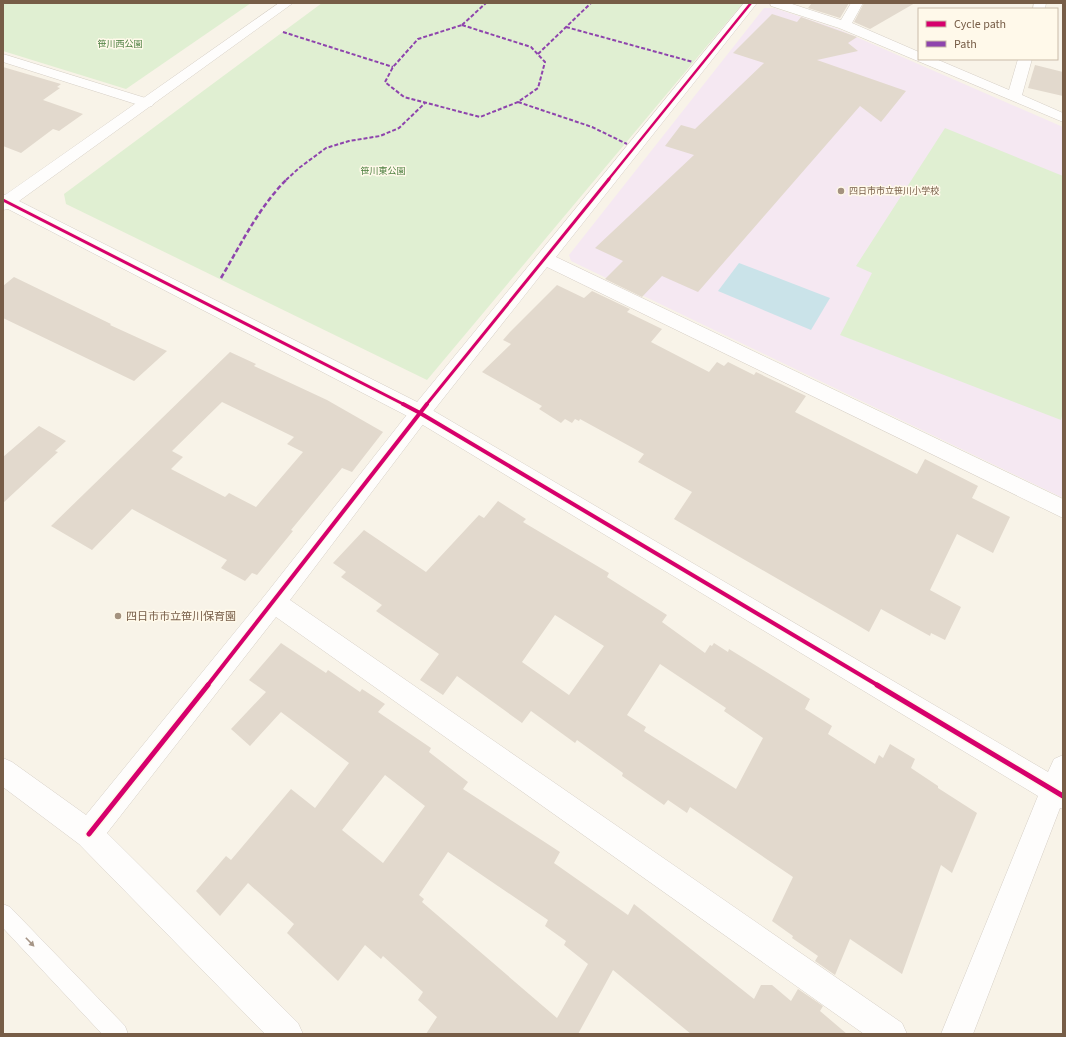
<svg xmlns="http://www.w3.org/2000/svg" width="1066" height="1037" viewBox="0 0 1066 1037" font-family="'Source Sans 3','Noto Sans JP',sans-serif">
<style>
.education{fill:#f5e8f2}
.green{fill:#e0efd2}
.water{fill:#cae3e9}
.building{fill:#e2d9cd;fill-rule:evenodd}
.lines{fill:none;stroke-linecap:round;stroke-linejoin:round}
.service-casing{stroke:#d6cfc6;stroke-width:1}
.minor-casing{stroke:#d6cfc6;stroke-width:1}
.tertiary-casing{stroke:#d6cfc6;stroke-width:1}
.service{fill:#fefdfc;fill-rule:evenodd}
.minor{fill:#fefdfc;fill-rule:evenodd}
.tertiary{fill:#fefdfc;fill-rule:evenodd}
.quiet-far1{stroke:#8e44ad;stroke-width:2;stroke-dasharray:4 2;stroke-linecap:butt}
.quiet{stroke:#8e44ad;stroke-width:2.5;stroke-dasharray:5 2.5;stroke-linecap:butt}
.cycleway-far3-casing{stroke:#fff9ea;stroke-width:4}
.cycleway-far2-casing{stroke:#fff9ea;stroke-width:5}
.cycleway-far1-casing{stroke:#fff9ea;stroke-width:6}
.cycleway-casing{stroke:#fff9ea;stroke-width:8}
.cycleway-far3{stroke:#d6006c;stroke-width:2.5}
.cycleway-far2{stroke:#d6006c;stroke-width:3}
.cycleway-far1{stroke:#d6006c;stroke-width:4}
.cycleway{stroke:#d6006c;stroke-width:5}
.oneway{fill:#a69586}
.poi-dot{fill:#a4927f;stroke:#fff9ea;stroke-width:1.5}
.labels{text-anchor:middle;stroke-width:3;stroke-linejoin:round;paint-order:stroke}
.far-park-label{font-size:9px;fill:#4b7e3e;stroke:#fff9ea}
.far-poi-label{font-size:9px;fill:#775d47;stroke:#fff9ea;text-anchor:start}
.poi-label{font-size:11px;fill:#775d47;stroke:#fff9ea;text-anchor:start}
</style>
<rect width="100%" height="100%" fill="#f8f3e8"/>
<path class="education" d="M 764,8 L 774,8 L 838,29 L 1063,127 L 1063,498 L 571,261 L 569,255 Z"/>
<g class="green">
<path d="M 3,3 L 251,3 L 126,89 L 3,51 Z"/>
<path d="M 322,3 L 743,3 L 427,380 L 66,204 L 64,194 Z"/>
<path d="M 945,128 L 1063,176 L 1063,412 L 1061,420 L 840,335 L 872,273 L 856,266 Z"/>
</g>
<path class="water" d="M 739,263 L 830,298 L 811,330 L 718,291 Z"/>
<g class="building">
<path d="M 812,3 L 849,3 L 840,18 L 808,8 Z"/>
<path d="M 864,3 L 915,3 L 870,29 L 854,22 Z"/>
<path d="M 772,14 L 797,22 L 801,17 L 857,37 L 848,43 L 858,51 L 817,60 L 906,91 L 881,122 L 860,106 L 698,292 L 662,276 L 642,297 L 605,279 L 623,261 L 595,248 L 694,155 L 665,146 L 681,125 L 695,129 L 764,63 L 733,53 Z"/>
<path d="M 1035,65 L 1063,72 L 1063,96 L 1028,88 Z"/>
<path d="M 3,67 L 61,84 L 57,87 L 60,88 L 43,100 L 83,114 L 59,131 L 53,129 L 21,153 L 3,146 Z"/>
<path d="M 14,277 L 111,324 L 110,325 L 167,351 L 134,381 L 3,318 L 3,286 Z"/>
<path d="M 557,285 L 584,298 L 592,291 L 630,309 L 627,312 L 662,329 L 651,342 L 709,372 L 717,362 L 724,366 L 728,362 L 754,375 L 756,372 L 806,396 L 795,412 L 917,474 L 925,459 L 978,486 L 972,498 L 1010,517 L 993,553 L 957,534 L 930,590 L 961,607 L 945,640 L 931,633 L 930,636 L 881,609 L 869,632 L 854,623 L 674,519 L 692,492 L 638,462 L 644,454 L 580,419 L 579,421 L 575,419 L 572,423 L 565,419 L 561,423 L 539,409 L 542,406 L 482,372 L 511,344 L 503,340 L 510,332 Z"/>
<path d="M 230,352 L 256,364 L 254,366 L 327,400 L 383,432 L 352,472 L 342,468 L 291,530 L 293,531 L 257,575 L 252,573 L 245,581 L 221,568 L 227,560 L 132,509 L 92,550 L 51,526 ZM 222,402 L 294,437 L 287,444 L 303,452 L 256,507 L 229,493 L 225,497 L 171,469 L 183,457 L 172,451 Z"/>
<path d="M 39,426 L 66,441 L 55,451 L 58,452 L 3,503 L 3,457 Z"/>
<path d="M 498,501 L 526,519 L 523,522 L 609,573 L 607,577 L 667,615 L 662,622 L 705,653 L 710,645 L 712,646 L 714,643 L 728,652 L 729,649 L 810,699 L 805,709 L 832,726 L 828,734 L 875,764 L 879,755 L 883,758 L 890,744 L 915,759 L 911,768 L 938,786 L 938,788 L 977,813 L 952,873 L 941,865 L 902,974 L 850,939 L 835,975 L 815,961 L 818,956 L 792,938 L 793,936 L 772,921 L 793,877 L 690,807 L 687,813 L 668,800 L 664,805 L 622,776 L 623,773 L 577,740 L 575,743 L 531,711 L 522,723 L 457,676 L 443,695 L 420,680 L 439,654 L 376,611 L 382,605 L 341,577 L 346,572 L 333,563 L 364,530 L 426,572 L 479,515 L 484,518 ZM 555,615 L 604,646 L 569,695 L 522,662 ZM 660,664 L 726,708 L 724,711 L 763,738 L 736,789 L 644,731 L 646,727 L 627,715 Z"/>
<path d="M 281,643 L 326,673 L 328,670 L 360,692 L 362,689 L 385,704 L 378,712 L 431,748 L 429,752 L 468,782 L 463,789 L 560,852 L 554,863 L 628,915 L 634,904 L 754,999 L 761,985 L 772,985 L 791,1001 L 798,989 L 823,1006 L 820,1011 L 847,1034 L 691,1034 L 613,970 L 578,1034 L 426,1034 L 437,1017 L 418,1000 L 423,992 L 383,956 L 381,959 L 365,945 L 338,981 L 287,933 L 294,924 L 248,883 L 220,916 L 196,891 L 226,856 L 231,860 L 291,789 L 315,808 L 349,763 L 281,712 L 250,746 L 231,729 L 266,692 L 249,680 ZM 385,775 L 425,806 L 383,863 L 342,830 ZM 448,852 L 548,920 L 545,926 L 566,941 L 564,945 L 588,964 L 557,1018 L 422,902 L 424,899 L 419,895 Z"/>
</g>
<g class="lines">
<g class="service-casing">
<path id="service" d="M 3,904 L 10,907 L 125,1026 L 128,1034 L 102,1034 L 3,928 Z"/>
</g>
<g class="minor-casing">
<g id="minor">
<path d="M 744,3 L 757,3 L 556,257 L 1063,499 L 1063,518 L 547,267 L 427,419 L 290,600 L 902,1023 L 907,1034 L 864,1034 L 276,617 L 107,833 L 298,1023 L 303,1034 L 265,1034 L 79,844 L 3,787 L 3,758 L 12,762 L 86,815 L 266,594 L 413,407 Z"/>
<path d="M 770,3 L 789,3 L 841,20 L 851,3 L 863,3 L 852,23 L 919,52 L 919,59 L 936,59 L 1009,90 L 1018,59 L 1032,59 L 1022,95 L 1063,113 L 1063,122 L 839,28 L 771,6 Z"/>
<path d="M 1034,3 L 1046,3 L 1045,9 L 1033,9 Z"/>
<path d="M 3,54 L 152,100 L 154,103 L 152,106 L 147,107 L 142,106 L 3,62 Z"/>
</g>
</g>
<g class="tertiary-casing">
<path id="tertiary" d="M 279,3 L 293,3 L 19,201 L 427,407 L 1048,772 L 1054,759 L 1063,755 L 1063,809 L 1060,808 L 973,1034 L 941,1034 L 1038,796 L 413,419 L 8,209 L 3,210 L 3,195 L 5,195 Z"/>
</g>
<use href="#service" class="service"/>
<use href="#minor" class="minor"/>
<use href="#tertiary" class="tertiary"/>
<g class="quiet-far1">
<path d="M 462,25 L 486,3"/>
<path d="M 462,25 L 531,47 L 545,62 L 538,88 L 518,102 L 480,117 L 404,97 L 385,82 L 393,67 L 418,39 Z"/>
<path d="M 566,27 L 693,62"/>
<path d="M 283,32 L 393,67"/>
<path d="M 538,54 L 591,3"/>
<path d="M 518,102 L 592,127 L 627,144"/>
<path d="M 286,180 L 299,168 L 326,148 L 349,141 L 380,136 L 399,128 L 425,103"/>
</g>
<path class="quiet" d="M 221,278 C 241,244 259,207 287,179"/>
<g class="cycleway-far3-casing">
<path id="cycleway-far3" d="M 608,180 L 751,3"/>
</g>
<g class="cycleway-far2-casing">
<g id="cycleway-far2">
<path d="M 3,200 L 405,405"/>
<path d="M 426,405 L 609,179"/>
</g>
</g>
<g class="cycleway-far1-casing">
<g id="cycleway-far1">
<path d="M 403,404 L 420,413 L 879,686"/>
<path d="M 207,686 L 427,404"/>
</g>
</g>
<g class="cycleway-casing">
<g id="cycleway">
<path d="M 877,685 L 1063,796"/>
<path d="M 89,834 L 208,685"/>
</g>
</g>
<use href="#cycleway-far3" class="cycleway-far3"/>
<use href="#cycleway-far2" class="cycleway-far2"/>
<use href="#cycleway-far1" class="cycleway-far1"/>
<use href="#cycleway" class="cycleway"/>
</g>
<defs><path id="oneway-solid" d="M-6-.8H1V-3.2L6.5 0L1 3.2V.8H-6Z"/></defs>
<use class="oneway" href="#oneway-solid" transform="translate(30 942) rotate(46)"/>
<g class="poi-dot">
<circle cx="841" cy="191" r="4"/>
<circle cx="118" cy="616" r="4"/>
</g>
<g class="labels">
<g class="far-park-label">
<text x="120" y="47">笹川西公園</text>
<text x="383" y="174">笹川東公園</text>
</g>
<g class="far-poi-label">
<text x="849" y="194">四日市市立笹川小学校</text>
</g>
<g class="poi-label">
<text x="126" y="620">四日市市立笹川保育園</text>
</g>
</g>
<rect width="1066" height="1037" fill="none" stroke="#775d47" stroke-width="8"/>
<rect x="918" y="8" width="140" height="52" fill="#fff9ea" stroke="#c9bba9"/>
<rect x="926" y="21" width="20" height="6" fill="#d6006c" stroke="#c9bba9"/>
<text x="954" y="28" font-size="12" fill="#775d47">Cycle path</text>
<rect x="926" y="41" width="20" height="6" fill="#8e44ad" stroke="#c9bba9"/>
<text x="954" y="48" font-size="12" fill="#775d47">Path</text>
</svg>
